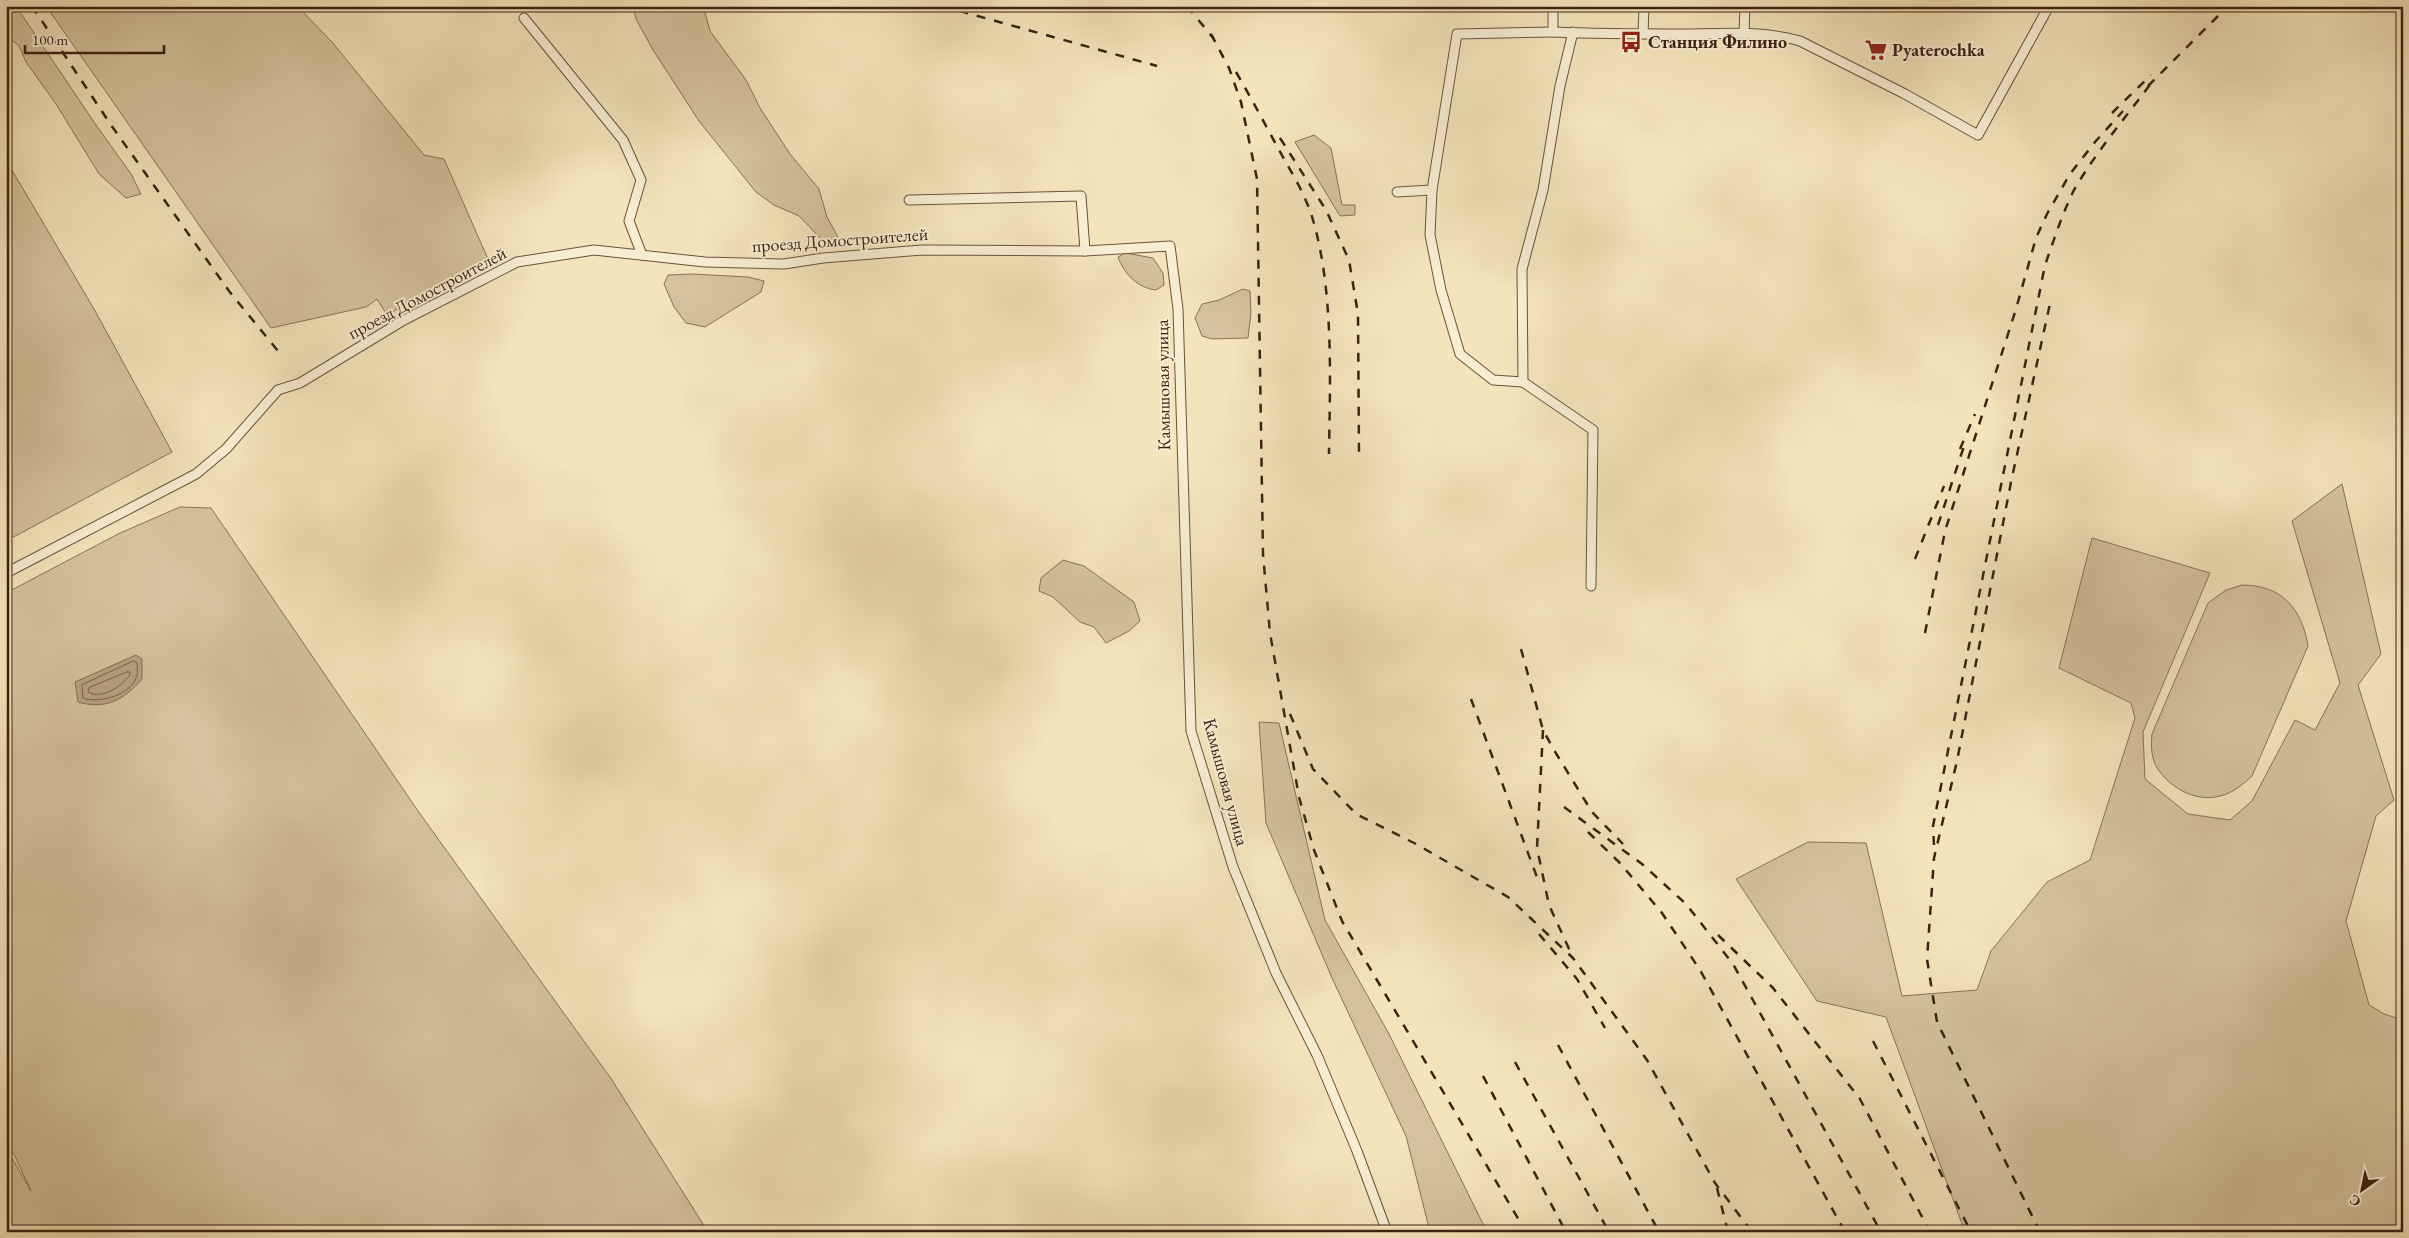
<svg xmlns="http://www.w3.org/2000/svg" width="2409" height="1238" viewBox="0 0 2409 1238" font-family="'EB Garamond',serif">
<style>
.green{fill:#d4c39e;stroke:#887258}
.water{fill:#b5a281;stroke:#856e54}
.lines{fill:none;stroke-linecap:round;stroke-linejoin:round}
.shore{stroke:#796249;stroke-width:1}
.minor-casing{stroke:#6a523c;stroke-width:11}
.minor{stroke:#f7edd3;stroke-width:9}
.rail{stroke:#3d2111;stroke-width:2.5;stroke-dasharray:9 9;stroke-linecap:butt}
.labels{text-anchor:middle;stroke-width:4;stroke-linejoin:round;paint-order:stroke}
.poi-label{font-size:18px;font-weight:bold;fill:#3d2111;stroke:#f7edd3;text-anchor:start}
.street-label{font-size:18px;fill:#3d2111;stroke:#f7edd3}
</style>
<rect width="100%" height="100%" fill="#f3e4bb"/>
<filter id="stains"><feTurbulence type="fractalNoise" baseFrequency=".004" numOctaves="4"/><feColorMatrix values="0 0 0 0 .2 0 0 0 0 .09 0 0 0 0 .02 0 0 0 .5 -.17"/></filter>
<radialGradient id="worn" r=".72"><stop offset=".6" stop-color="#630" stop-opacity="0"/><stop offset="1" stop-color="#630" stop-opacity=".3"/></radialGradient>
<g class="green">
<path d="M 6,6 L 15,6 L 24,18 L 96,125 L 131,174 L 141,194 L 126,198 L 99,174 L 56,104 L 26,62 L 19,46 L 6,35 Z"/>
<path d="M 46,6 L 297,6 L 332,42 L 424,155 L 444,159 L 488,259 L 387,315 L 377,299 L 366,307 L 271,328 Z"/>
<path d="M 633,6 L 703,6 L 710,31 L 746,80 L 760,108 L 790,154 L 819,189 L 827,217 L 839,239 L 821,239 L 799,216 L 774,205 L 756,192 L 699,121 L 653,50 L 636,19 Z"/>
<path d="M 1314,135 L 1331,148 L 1342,205 L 1355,205 L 1355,215 L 1340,216 L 1295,142 Z"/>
<path d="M 6,160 L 94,309 L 172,452 L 6,541 Z"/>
<path d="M 1125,253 L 1153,258 L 1163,273 L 1164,285 L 1156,290 C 1138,288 1124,274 1118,257 Z"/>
<path d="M 692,274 L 748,277 L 764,281 L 761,292 L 705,327 L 686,323 L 674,307 L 664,284 L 668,275 Z"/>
<path d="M 1243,289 L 1250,291 L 1251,313 L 1248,338 L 1212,339 L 1202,336 L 1195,318 L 1202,304 L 1219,300 Z"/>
<path d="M 2342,484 L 2381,654 L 2358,685 L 2394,800 L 2376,816 L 2346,921 L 2369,1005 L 2384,1014 L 2403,1020 L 2403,1232 L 1965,1232 L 1886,1017 L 1817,1001 L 1736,879 L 1808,842 L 1866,843 L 1902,996 L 1977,990 L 1991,951 L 2047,882 L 2090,860 L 2135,718 L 2131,703 L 2059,668 L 2092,538 L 2210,573 L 2143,732 L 2145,779 L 2188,814 L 2230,820 L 2252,801 L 2295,720 L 2315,730 L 2340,683 L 2292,521 Z"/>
<path d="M 180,507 L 211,508 L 418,811 L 612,1080 L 708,1232 L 52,1232 L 50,1228 L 50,1232 L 6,1232 L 6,1148 L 31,1191 L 6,1137 L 6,593 L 120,533 Z"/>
<path d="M 1063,560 L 1084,566 L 1134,602 L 1140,621 L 1129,631 L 1106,643 L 1094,627 L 1080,622 L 1053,597 L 1039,591 L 1041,578 Z"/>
<path d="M 2242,585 C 2282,585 2302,609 2308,646 L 2252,776 C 2242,785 2233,793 2220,796 C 2195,803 2166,786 2155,764 C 2151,754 2151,744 2152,734 L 2208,603 L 2226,590 Z"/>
<path d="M 1259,722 L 1279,723 L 1325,920 L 1389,1034 L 1487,1232 L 1430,1232 L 1406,1136 L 1332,978 L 1266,823 Z"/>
</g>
<path class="water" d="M 136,655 L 142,659 L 142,679 C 124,700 105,710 78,702 L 75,682 Z"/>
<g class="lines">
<g class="shore">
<path d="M 134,661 L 137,663 C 137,667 138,672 137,675 C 133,695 98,704 83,698 L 82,685 Z"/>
<path d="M 127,672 L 130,672 L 130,675 C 121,686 103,700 88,692 L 89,688 Z"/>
</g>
<g class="minor-casing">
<g id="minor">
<path d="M 1553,6 L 1553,32 C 1599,34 1644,34 1690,34 C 1727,33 1765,31 1800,41 L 1905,94 L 1978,135 L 2049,6"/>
<path d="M 524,18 L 623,140 L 641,180 L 629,221 L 642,255"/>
<path d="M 1553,32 L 1457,34 L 1432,190 L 1430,235 L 1441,290 L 1460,354 L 1493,380 L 1523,382 L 1522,269 L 1543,190 L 1560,86 L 1573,32"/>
<path d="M 1744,33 L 1745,6"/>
<path d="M 1643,34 L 1644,6"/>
<path d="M 1397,192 L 1432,190"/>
<path d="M 909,200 L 1081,196 L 1085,251"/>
<path d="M 1523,382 L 1593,430 L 1591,586"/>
<path d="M 6,573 L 196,474 L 226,449 L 278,390 L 300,383 L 404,320 L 517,262 L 594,250 L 705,262 L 784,264 L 823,258 L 922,250 L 1085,251 L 1170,246 L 1178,309 L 1191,731 L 1233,867 L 1276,973 L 1317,1055 L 1357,1151 L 1387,1232"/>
</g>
</g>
<use href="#minor" class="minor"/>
<g class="rail">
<path d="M 32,6 L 111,125 L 229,291 L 278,351"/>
<path d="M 942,6 L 1157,66"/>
<path d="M 1187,6 L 1214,39"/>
<path d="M 1211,34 L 1229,68 L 1241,102 L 1257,179 L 1263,554 L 1270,633 L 1299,797 L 1314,850 L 1342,921 L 1526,1232"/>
<path d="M 1236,72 C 1253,101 1268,130 1284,159 C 1295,178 1307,199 1313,220 C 1334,292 1330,380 1329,454"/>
<path d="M 2148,86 L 2228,6"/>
<path d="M 2112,113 L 2151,75"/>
<path d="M 1280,138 L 1326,210 L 1349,260 L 1358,314 L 1359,453"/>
<path d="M 1960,449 L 1975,414"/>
<path d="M 1938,525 L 1965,443"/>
<path d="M 1915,559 L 1944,486"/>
<path d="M 1925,633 L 1945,531 L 2016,309 L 2036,238 L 2047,214 L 2070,174 L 2095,142 L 2123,111"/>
<path d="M 1521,649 L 1543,730 L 1554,750 L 1592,812 L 1623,844"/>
<path d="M 1471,699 L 1538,880"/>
<path d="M 1290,714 L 1313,769 L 1356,814 L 1416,844 L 1508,897 L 1573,958 L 1647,1060 L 1715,1183 L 1752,1232"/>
<path d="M 1543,730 L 1537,848 L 1549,905 L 1570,951"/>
<path d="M 1564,807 L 1642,864 L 1686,904 L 1733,964 L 1881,1232"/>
<path d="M 1588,832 L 1620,863 L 1662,913 L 1700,970 L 1845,1232"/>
<path d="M 1934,845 L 1933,826 L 2045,265 C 2054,240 2062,214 2074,190 C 2096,152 2126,117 2152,82"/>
<path d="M 1539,934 L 1577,979 L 1605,1028"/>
<path d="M 1718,935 L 1773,988 L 1860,1099 L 1930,1232"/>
<path d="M 1873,1041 L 1971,1232"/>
<path d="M 1558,1045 L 1659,1232"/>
<path d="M 1515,1062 L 1609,1232"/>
<path d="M 1483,1076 L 1566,1232"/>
<path d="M 1717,1188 L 1728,1232"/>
<path d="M 2040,1232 L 1937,1022 L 1927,959 L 1934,858 L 1957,761 L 2011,482 L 2051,299"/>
</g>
</g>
<defs>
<g id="bus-bare" transform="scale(1.725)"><path d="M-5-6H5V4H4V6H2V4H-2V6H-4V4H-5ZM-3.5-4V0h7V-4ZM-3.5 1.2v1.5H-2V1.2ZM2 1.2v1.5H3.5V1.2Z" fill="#8f2418" stroke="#f7edd3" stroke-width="2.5" paint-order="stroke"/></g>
<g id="supermarket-bare" transform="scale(1.725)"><path d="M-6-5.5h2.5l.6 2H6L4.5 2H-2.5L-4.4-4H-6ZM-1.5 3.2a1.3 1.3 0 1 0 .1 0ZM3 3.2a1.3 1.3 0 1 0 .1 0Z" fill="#8f2418" stroke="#f7edd3" stroke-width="2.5" paint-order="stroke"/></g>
</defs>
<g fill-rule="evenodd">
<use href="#bus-bare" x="1631" y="42"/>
<use href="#supermarket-bare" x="1876" y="50"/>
</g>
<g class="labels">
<g class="poi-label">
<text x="1648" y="48">Станция Филино</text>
<text x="1892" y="56">Pyaterochka</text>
</g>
<g class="street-label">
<text transform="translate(840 240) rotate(-4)" y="6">проезд Домостроителей</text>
<text transform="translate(427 293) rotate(-28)" y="6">проезд Домостроителей</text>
<text transform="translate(1163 385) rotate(-91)" y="6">Камышовая улица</text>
<text transform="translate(1226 782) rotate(75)" y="6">Камышовая улица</text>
</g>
</g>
<rect width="2409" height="1238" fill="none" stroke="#f3e4bb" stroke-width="25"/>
<rect x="8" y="8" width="2394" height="1223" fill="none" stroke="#3d2111" stroke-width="2.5"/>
<rect x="12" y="12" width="2384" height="1213" fill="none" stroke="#3d2111"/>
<g transform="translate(2362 1190) rotate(213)" stroke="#f7edd3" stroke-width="4" paint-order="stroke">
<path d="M0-4L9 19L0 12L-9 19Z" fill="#3d2111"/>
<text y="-8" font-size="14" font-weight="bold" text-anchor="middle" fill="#3d2111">С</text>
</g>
<path d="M25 45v8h139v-8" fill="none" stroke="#3d2111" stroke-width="2.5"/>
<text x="32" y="45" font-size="15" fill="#3d2111" stroke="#f7edd3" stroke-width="4" paint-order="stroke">100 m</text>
<rect width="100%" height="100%" filter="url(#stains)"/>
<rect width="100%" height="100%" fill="url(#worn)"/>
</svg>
